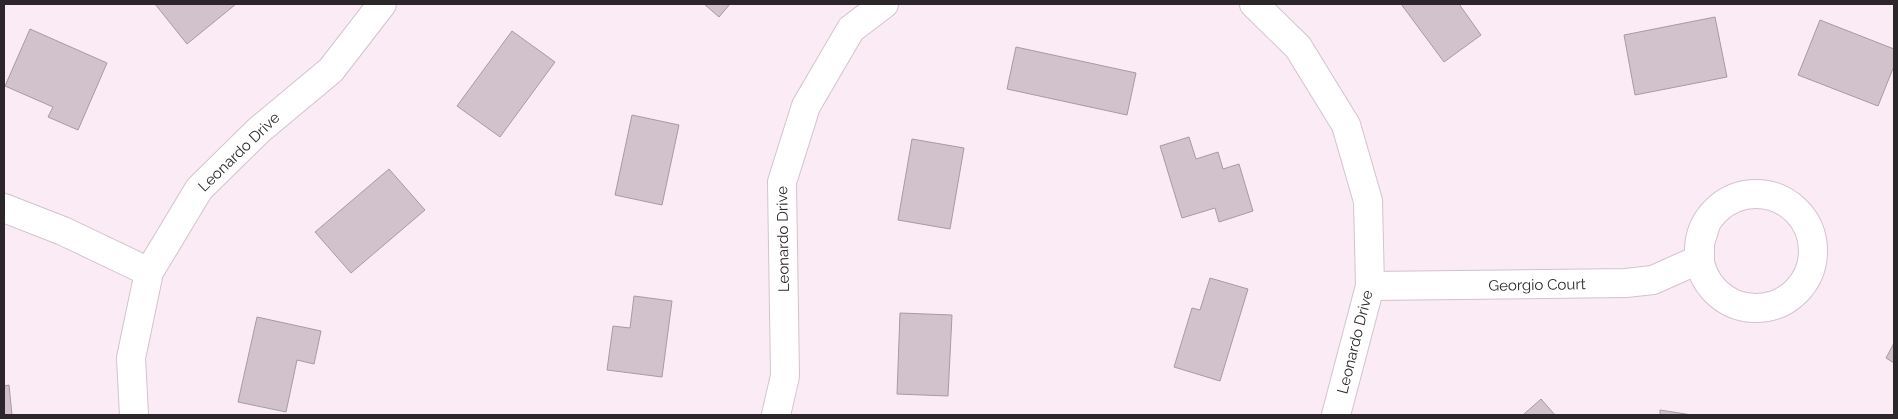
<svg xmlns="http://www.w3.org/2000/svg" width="1898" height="419" viewBox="0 0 1898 419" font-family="Raleway,sans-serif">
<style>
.building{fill:#d1c2cc;stroke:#a89aa3}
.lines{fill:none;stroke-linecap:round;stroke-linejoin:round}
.minor-casing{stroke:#d2c3cc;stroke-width:30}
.minor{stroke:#fff;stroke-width:28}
.labels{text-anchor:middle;stroke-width:4.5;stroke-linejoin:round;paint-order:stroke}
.street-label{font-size:15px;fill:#2c262a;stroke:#fff}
</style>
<rect width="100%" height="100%" fill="#fbebf5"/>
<g class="building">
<path d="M 155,4 L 236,4 L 187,44 Z"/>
<path d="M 704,4 L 730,4 L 719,17 Z"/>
<path d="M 1401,4 L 1459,4 L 1481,35 L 1444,62 Z"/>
<path d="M 1715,17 L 1727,77 L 1635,95 L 1624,35 Z"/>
<path d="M 1820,20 L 1894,49 L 1894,66 L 1878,106 L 1798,75 Z"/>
<path d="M 30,29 L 107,63 L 78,130 L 48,117 L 53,107 L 5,86 Z"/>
<path d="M 512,31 L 555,62 L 500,137 L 457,106 Z"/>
<path d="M 1016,47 L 1136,73 L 1127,115 L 1007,89 Z"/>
<path d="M 632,115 L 679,125 L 662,205 L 615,195 Z"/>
<path d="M 1189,137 L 1196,159 L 1218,152 L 1223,169 L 1239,164 L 1253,211 L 1219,222 L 1215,208 L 1182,218 L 1160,146 Z"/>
<path d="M 912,139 L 964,148 L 950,229 L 898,220 Z"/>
<path d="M 389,169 L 425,210 L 351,273 L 315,232 Z"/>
<path d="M 1210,278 L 1248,289 L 1220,381 L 1174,367 L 1192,308 L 1200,310 Z"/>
<path d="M 634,296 L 672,301 L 662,377 L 607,370 L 613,326 L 630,328 Z"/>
<path d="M 900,313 L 952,315 L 948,396 L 897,394 Z"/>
<path d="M 257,317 L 321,331 L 314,364 L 297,360 L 286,412 L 238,402 Z"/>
<path d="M 1894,343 L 1894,363 L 1886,358 Z"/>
<path d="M 9,385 L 12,415 L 4,415 L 4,386 Z"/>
<path d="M 1541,399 L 1555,415 L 1523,415 Z"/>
<path d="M 1660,410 L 1692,415 L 1660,415 Z"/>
</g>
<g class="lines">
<g class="minor-casing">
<g id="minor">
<path d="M 1254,4 L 1298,47 L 1346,125 L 1368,201 L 1370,286 L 1336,415"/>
<circle cx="1756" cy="251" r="57"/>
<path d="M 4,208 L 63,231 L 149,272"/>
<path d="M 1370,286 L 1626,283 L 1653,280 L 1700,259 L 1700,243 L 1705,227"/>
<path d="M 134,415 L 131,358 L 149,272 L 199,189 L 259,130 L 331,70 L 382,4"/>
<path d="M 776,415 L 785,376 L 782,182 L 806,106 L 851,29 L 884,4"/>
</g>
</g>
<use href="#minor" class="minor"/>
</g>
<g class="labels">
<g class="street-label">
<text transform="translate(239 152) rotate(-44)" y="5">Leonardo Drive</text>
<text transform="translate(783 239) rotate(-91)" y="5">Leonardo Drive</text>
<text transform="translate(1537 285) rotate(-1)" y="5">Georgio Court</text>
<text transform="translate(1355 342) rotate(-76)" y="5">Leonardo Drive</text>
</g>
</g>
<rect width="1898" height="419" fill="none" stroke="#2c262a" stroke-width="10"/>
</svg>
